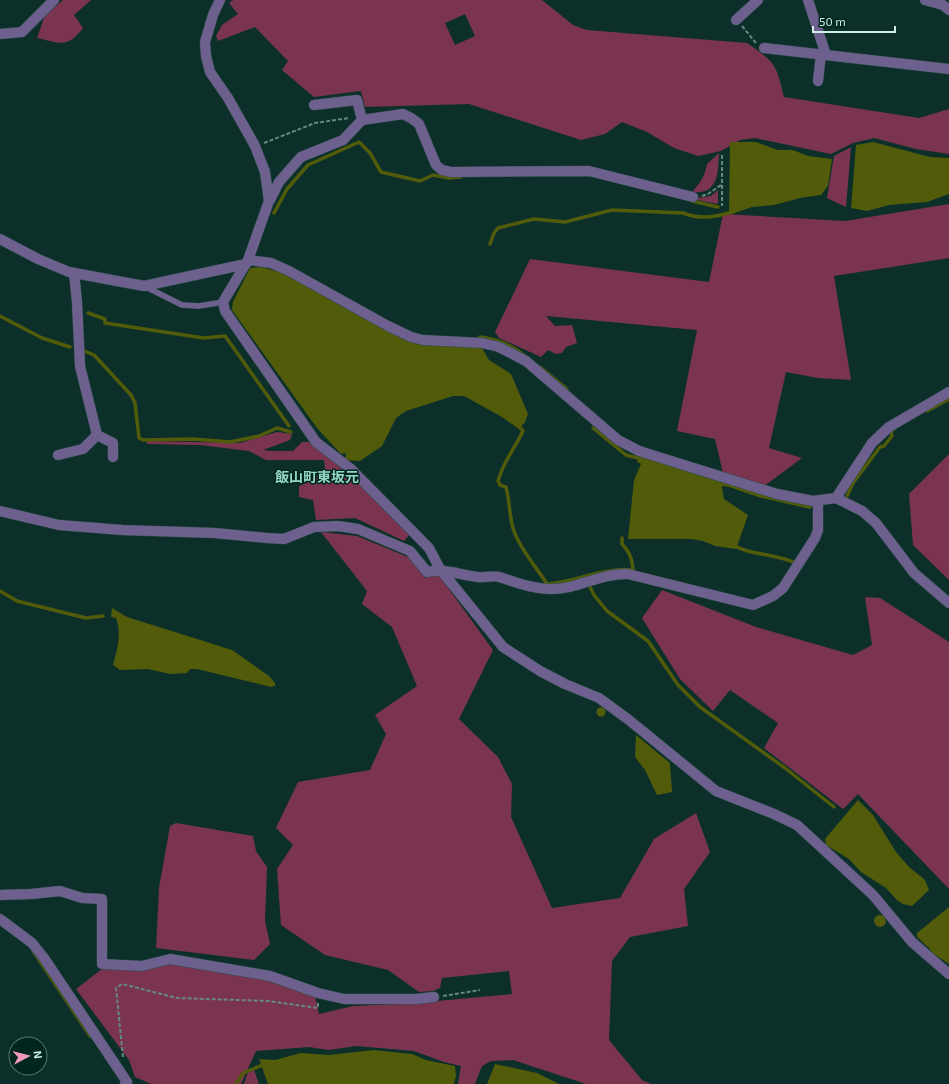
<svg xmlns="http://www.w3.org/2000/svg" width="949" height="1084" viewBox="0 0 949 1084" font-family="'Exo 2','Noto Sans JP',sans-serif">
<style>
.green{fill:#7a3450;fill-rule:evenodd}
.water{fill:#515b0a}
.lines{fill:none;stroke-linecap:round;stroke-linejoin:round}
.stream{stroke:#515b0a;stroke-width:3.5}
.lane-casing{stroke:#2b4e47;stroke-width:6}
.street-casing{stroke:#2b4e47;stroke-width:11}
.path{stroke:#668880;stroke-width:2;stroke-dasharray:4 2;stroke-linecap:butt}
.lane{stroke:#6d608f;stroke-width:5.5}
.street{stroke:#6d608f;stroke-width:10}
.labels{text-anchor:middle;stroke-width:3;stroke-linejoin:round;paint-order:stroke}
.quarter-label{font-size:14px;font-weight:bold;fill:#95d8c7;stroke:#01261f}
</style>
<rect width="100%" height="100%" fill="#0c3029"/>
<g class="green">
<path d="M 63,0 L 91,0 L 74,15 L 83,28 C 67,49 60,43 37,38 L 45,15 Z"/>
<path d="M 233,0 L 542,0 L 573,25 L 587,30 L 747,43 C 776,63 776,64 784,97 L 919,118 L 949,109 L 949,154 L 916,149 L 874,138 L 853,143 L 831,154 L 755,138 L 740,140 L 721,151 L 698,156 L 674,148 L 647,132 L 622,122 L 605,134 L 581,140 L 469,104 L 365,107 L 361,91 L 314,97 L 282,70 L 288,61 L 255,27 L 218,41 L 216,36 L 222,25 L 238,14 L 229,3 ZM 465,14 L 475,36 L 455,45 L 445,23 Z"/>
<path d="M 851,147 L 846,207 L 827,198 L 834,156 Z"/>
<path d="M 719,153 C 718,172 719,195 692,192 C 700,183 705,176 707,164 Z"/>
<path d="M 718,190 L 718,204 L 698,200 L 698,198 L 711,196 Z"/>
<path d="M 949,204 L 949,258 L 834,276 L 851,380 L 818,378 L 786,372 L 769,448 L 802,458 L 759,490 L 725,482 L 715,439 L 677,431 L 697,330 L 546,316 L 555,326 L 572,325 L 577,343 L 566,347 L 562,353 L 556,354 L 548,350 L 541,357 L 499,338 L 495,332 L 530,259 L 709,282 L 723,214 L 845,221 Z"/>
<path d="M 277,432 L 292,434 L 290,440 L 263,450 L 271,451 L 293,451 L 302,442 L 309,442 L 354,479 L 409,535 L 404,541 L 355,518 L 316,520 L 313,500 L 299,497 L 299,486 L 314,480 L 325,467 L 324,460 L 266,460 L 249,451 L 200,445 L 147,444 L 147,441 L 240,443 Z"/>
<path d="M 949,454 L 949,580 L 913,545 L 909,494 Z"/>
<path d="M 321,532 L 357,536 L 408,557 L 425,578 L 438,574 L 493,650 L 459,719 L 498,757 L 512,784 L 511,817 L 552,908 L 620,898 L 654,839 L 696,813 L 710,852 L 684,889 L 688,926 L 630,937 L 612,961 L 609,1040 L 642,1080 L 651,1084 L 586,1084 L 513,1060 L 491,1061 L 482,1066 L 475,1084 L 458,1084 L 461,1066 L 444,1062 L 414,1051 L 356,1046 L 329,1050 L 309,1047 L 256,1051 L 241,1084 L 151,1084 L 135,1077 L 129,1060 L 76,989 L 102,969 L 143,970 L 171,964 L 259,977 L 315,996 L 319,1014 L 353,1006 L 416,1003 L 512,994 L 509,971 L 442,978 L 440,988 L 433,991 L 419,992 L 388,970 L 325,955 L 281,925 L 277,869 L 293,845 L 276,828 L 298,782 L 370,770 L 386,734 L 375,715 L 417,686 L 392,627 L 362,604 L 367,591 Z"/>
<path d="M 662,590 L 756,627 L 853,655 L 872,645 L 865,597 L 880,598 L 949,642 L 949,889 L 858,794 L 843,809 L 764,748 L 778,723 L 730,690 L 713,711 L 680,679 L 642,618 Z"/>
<path d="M 176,823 L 253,836 L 256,851 L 267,867 L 265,921 L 270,944 L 254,960 L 156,948 L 159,888 L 170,826 Z"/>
<path d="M 254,1070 L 259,1084 L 244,1084 L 248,1072 Z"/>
</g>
<g class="water">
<path d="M 730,142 L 756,142 L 778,150 L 793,150 L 808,156 L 832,159 L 828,186 L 821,195 L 800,198 L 774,205 L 752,207 L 729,215 Z"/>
<path d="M 873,142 L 930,157 L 949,158 L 949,194 L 927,202 L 889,205 L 867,211 L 851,208 L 856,145 Z"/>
<path d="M 261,267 L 283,273 L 407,341 L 423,345 L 482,348 L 489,360 L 511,374 L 528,414 L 525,422 L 519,429 L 502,417 L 464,396 L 453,396 L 406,411 L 396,418 L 382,446 L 360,461 L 345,460 L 346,453 L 341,454 L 317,428 L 232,310 L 233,302 L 250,268 Z"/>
<path d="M 639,456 L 721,482 L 724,499 L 748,515 L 736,549 L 715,546 L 703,541 L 691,539 L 628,539 L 634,480 L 641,464 L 637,462 Z"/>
<path d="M 112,608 L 127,617 L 232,650 L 269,676 L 275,683 L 275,686 L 271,687 L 197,669 L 190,669 L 187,673 L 170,674 L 148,669 L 120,670 L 113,665 C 117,650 122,633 116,618 L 111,617 Z"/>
<circle cx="601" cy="712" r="4.5"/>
<path d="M 636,735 L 670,763 L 672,792 L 657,795 L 645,770 L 635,757 Z"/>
<path d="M 858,800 L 873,815 L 896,852 L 909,867 L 925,880 L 929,890 L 912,906 L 903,904 L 897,900 L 886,888 L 861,872 L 849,859 L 826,845 L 825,839 Z"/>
<path d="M 949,907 L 949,964 L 931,952 L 930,949 L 917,937 L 917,933 Z"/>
<circle cx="880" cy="921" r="6"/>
<path d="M 374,1050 L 412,1054 L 426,1060 L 455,1066 L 456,1076 L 454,1084 L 268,1084 L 259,1059 L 275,1060 L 301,1053 L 329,1055 Z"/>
<path d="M 495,1064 L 537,1073 L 559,1084 L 487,1084 Z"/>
</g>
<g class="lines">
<g class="stream">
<path d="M 692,201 L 718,207"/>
<path d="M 274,213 L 287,189 L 308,165 L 359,142 L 370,153 L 381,172 L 420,181 L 433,175 L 449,178 L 461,177"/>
<path d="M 490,244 L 494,233 L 498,228 L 534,219 L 565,222 L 612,210 L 683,213 C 701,220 715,217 732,212"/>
<path d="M 88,313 L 105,319 L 105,323 L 204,338 L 225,336 L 289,426"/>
<path d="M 0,316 L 42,338 L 70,347"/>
<path d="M 480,339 L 480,337 C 500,340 509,344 525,356"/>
<path d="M 82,350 L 94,355 L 131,395 L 135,403 L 139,438 L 143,440 L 193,439 L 230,442 L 259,436 L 277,428 L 291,432"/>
<path d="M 540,367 L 567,389"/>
<path d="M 927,411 L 949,399"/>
<path d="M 517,424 L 523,431 C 515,448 503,462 498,481 L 500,485 L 506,487 C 510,502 509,517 514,531 C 520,549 537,568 547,584 C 577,582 601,567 633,570 C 632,559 630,552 622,544 L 622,538"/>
<path d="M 593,428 L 626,455 L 642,459"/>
<path d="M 718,484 L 729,485 L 761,496 L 810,507"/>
<path d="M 847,496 L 853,483 L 880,447 L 884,446 L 892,436 L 891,431 L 894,429"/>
<path d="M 734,545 C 745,554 776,554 793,562"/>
<path d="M 590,587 L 594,595 L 607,611 L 648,641 L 678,685 L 700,707 L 785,768 L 834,807"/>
<path d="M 0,591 L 17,601 L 86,618 L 103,616"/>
<path d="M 33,951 L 90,1036"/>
<path d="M 236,1084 L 243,1073 L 265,1064"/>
</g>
<g class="lane-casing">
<path id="lane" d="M 146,287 L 182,305 L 199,306 L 223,302"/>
</g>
<g class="street-casing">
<g id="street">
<path d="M 220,0 L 213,15 L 205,42 L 206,56 L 210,72 L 228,98 L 255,146 L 265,172 L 269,201 L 248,260 L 223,302 L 225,311 L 316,442 L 351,469 L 429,548 L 440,569 L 503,647 L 540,671 L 565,684 L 599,698 L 629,720 L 716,791 L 774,814 L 797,825 L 873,895 L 912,942 L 949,974"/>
<path d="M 808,0 L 826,55"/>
<path d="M 925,0 L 943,5 L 949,10"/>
<path d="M 736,20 L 758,0"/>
<path d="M 0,34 L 22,32 L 54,0"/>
<path d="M 764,48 L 949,69"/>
<path d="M 818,81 L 821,54"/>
<path d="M 314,105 L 357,100 L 362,120"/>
<path d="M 270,200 L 279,182 L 301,157 L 343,140 L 362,120 L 403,114 L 411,118 L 419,124 L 436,165 L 442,170 L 451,172 L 589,171 L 693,197"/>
<path d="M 0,239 L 38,259 L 69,272 L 144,286 L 246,264"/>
<path d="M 248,260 L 271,263 L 289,271 L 388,326 L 411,337 L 423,340 L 482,343 L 499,347 L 526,361 L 618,440 L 639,451 L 777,494 L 813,501 L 836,498 L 872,443 L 889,427 L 949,392"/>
<path d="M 74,273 L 77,302 L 80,366 L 97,435 L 113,443 L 113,457"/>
<path d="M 58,455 L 83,449 L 97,435"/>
<path d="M 836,498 L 862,511 L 876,523 L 914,573 L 949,603"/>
<path d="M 0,511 L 59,525 L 122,530 L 215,533 L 267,538 L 284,539 L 314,527 L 338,526 L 358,529 L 410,551 L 427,572 C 446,568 459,575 478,577 C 485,578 493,575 499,577 C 516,582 532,589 550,589 C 577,590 600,573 628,574 L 753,605 L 773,596 L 783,588 L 815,538 L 818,530 L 818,501"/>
<path d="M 0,895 L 31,894 L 60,891 L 82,898 L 102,899 L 102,964 L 142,966 L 170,959 L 270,976 L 318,993 L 344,999 L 416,999 L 434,997"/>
<path d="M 0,919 L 32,943 L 44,958 L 127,1082 L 125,1084"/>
</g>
</g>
<g class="path">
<path d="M 742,26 L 756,43"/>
<path d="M 264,143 L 315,123 L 349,118"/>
<path d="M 722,155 L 722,206"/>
<path d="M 702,196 L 708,194 L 721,185"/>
<path d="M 443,996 L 480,990"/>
<path d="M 123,1057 L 116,988 L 122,984 L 177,998 L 268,1001 L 318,1008 L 318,1003"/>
</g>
<use href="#lane" class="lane"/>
<use href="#street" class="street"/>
</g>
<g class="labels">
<g class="quarter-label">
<text x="317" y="482">飯山町東坂元</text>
</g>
</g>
<g transform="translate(28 1056) rotate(83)"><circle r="19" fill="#01261f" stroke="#53766e"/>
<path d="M0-3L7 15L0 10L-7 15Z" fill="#ef9ab8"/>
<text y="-6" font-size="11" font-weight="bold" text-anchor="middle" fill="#ceeee5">N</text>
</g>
<path d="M813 26v6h82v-6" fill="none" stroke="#ceeee5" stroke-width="2"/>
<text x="819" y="26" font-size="12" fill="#ceeee5" stroke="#01261f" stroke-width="3" paint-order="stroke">50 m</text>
</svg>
